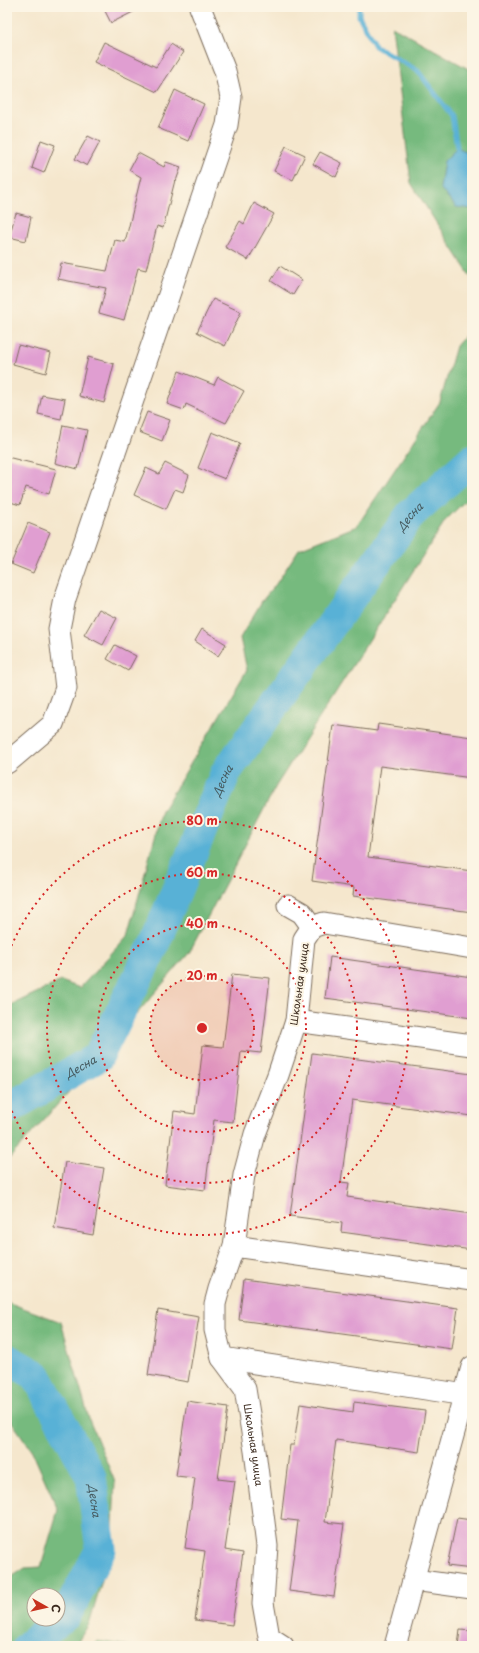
<svg xmlns="http://www.w3.org/2000/svg" width="479" height="1653" viewBox="0 0 479 1653" font-family="'Playpen Sans',sans-serif">
<style>
.green{fill:#93da95;stroke:#67825a}
.forest{fill:#76ba7e;stroke:#58724e;fill-rule:evenodd}
.water{fill:#58b1d6;stroke:#4a6e7a}
.lines{fill:none;stroke-linecap:round;stroke-linejoin:round}
.stream{stroke:#58b1d6;stroke-width:5}
.river{stroke:#58b1d6;stroke-width:31}
.building{fill:#e09ed1}
.minor-casing{stroke:#7c6c5b;stroke-width:23}
.minor{stroke:#fff;stroke-width:21}
.ring{fill:none;stroke:#d62828;stroke-width:2;stroke-dasharray:2 4}
.labels{text-anchor:middle;stroke-width:4;stroke-linejoin:round;paint-order:stroke}
.street-label{font-size:10px;fill:#3b2a1e;stroke:#fcf5e5}
.water-label{font-size:11px;font-style:italic;fill:#45595e;stroke:#fcf5e5}
.centre{fill:#d62828;stroke:#fcf5e5;stroke-width:2}
.ring-label{font-size:12px;text-anchor:middle;font-weight:bold;fill:#d62828;stroke:#fcf5e5;stroke-width:4;stroke-linejoin:round;paint-order:stroke}
</style>
<rect width="100%" height="100%" fill="#fcf5e5"/>
<filter id="ink" filterUnits="userSpaceOnUse"><feTurbulence type="fractalNoise" baseFrequency=".025" numOctaves="2"/><feDisplacementMap in="SourceGraphic" scale="8" xChannelSelector="R" yChannelSelector="G"/><feConvolveMatrix kernelMatrix="1 2 1 2 8 2 1 2 1" color-interpolation-filters="sRGB"/></filter>
<filter id="wash" filterUnits="userSpaceOnUse"><feTurbulence type="fractalNoise" baseFrequency=".012" numOctaves="4" result="noise"/><feDisplacementMap in="SourceGraphic" scale="16" xChannelSelector="R" yChannelSelector="G"/><feGaussianBlur stdDeviation="0.9" result="paint"/><feColorMatrix in="noise" values="0 0 0 0 0 0 0 0 0 0 0 0 0 0 0 0 0 1.4 0 .05"/><feComposite in="paint" operator="in"/></filter>
<g filter="url(#wash)">
<rect width="100%" height="100%" fill="#f5e7cd"/>
<path class="green" d="M 97,1641 L 132,1646 L 93,1646 Z"/>
<g class="forest">
<path d="M 392,26 L 472,71 L 472,279 L 411,183 Z"/>
<path d="M 472,328 L 472,494 L 445,521 L 276,786 L 189,953 L 99,1058 L 7,1161 L 7,1007 L 61,981 L 80,988 L 128,935 L 162,811 L 247,670 L 240,638 L 262,601 L 276,584 L 299,549 L 357,526 L 440,402 L 456,346 Z"/>
<path d="M 7,1302 L 61,1322 L 90,1422 L 115,1482 L 112,1547 L 89,1624 L 75,1646 L 7,1646 L 7,1588 L 10,1578 L 25,1568 L 41,1567 L 58,1510 L 32,1451 L 7,1415 ZM 34,1595 L 58,1595 L 58,1619 L 34,1619 Z"/>
</g>
<path class="water" d="M 457,148 L 472,155 L 472,209 L 456,207 L 440,188 L 444,161 Z"/>
<g class="lines">
<path class="stream" d="M 359,7 L 359,16 L 375,46 L 418,71 L 452,116 L 457,148"/>
<g class="river">
<path id="s1" d="M 7,1109 L 98,1057 L 153,947 L 226,772 L 411,514 L 472,459"/>
<path id="s2" d="M 7,1359 L 36,1375 L 91,1477 L 101,1549 L 66,1615 L 28,1646"/>
</g>
</g>
<g id="blocks">
<g class="building">
<path d="M 103,7 L 143,7 L 111,23 Z"/>
<path d="M 104,42 L 156,67 L 171,44 L 183,52 L 157,92 L 94,62 Z"/>
<path d="M 175,90 L 204,104 L 188,141 L 158,128 Z"/>
<path d="M 88,136 L 100,142 L 87,166 L 75,159 Z"/>
<path d="M 41,140 L 55,145 L 44,173 L 32,168 Z"/>
<path d="M 286,146 L 305,155 L 293,180 L 274,171 Z"/>
<path d="M 320,152 L 342,163 L 336,177 L 313,164 Z"/>
<path d="M 138,153 L 164,167 L 166,162 L 181,167 L 176,181 L 175,180 L 163,228 L 157,226 L 146,270 L 138,268 L 124,320 L 99,313 L 106,288 L 58,279 L 61,263 L 107,271 L 115,240 L 125,242 L 141,177 L 129,170 Z"/>
<path d="M 254,203 L 274,214 L 248,260 L 225,247 L 240,221 L 244,224 Z"/>
<path d="M 16,213 L 31,217 L 26,241 L 9,237 Z"/>
<path d="M 280,266 L 302,280 L 293,295 L 271,281 Z"/>
<path d="M 213,299 L 241,312 L 225,346 L 197,332 Z"/>
<path d="M 18,345 L 51,353 L 46,373 L 13,364 Z"/>
<path d="M 88,357 L 114,364 L 104,403 L 79,396 Z"/>
<path d="M 179,371 L 214,385 L 218,377 L 244,391 L 226,423 L 186,404 L 184,410 L 167,404 Z"/>
<path d="M 42,395 L 65,399 L 61,419 L 38,414 Z"/>
<path d="M 147,412 L 170,420 L 162,441 L 139,432 Z"/>
<path d="M 63,425 L 87,430 L 78,469 L 55,463 Z"/>
<path d="M 212,432 L 240,443 L 225,479 L 198,468 Z"/>
<path d="M 7,457 L 56,469 L 49,494 L 26,487 L 20,505 L 7,501 Z"/>
<path d="M 165,463 L 189,475 L 183,492 L 175,489 L 166,509 L 134,495 L 146,468 L 159,474 Z"/>
<path d="M 28,523 L 50,532 L 33,573 L 11,564 Z"/>
<path d="M 99,609 L 117,618 L 103,645 L 84,635 Z"/>
<path d="M 202,629 L 226,644 L 218,656 L 195,641 Z"/>
<path d="M 115,645 L 136,656 L 128,671 L 107,659 Z"/>
<path d="M 378,724 L 472,737 L 472,778 L 380,766 L 368,857 L 472,871 L 472,912 L 353,896 L 354,887 L 312,881 L 333,725 L 377,731 Z"/>
<path d="M 330,957 L 472,977 L 472,1018 L 325,998 Z"/>
<path d="M 232,974 L 270,978 L 261,1053 L 241,1051 L 233,1122 L 214,1120 L 205,1190 L 165,1185 L 174,1111 L 195,1114 L 203,1045 L 223,1047 Z"/>
<path d="M 312,1053 L 472,1074 L 472,1116 L 352,1100 L 341,1182 L 349,1183 L 347,1197 L 472,1214 L 472,1250 L 341,1232 L 342,1223 L 290,1216 Z"/>
<path d="M 65,1162 L 104,1168 L 93,1235 L 54,1228 Z"/>
<path d="M 244,1279 L 458,1308 L 452,1349 L 239,1320 Z"/>
<path d="M 158,1310 L 199,1317 L 188,1382 L 148,1375 Z"/>
<path d="M 187,1401 L 228,1407 L 218,1479 L 235,1481 L 225,1550 L 243,1553 L 232,1625 L 195,1620 L 205,1551 L 185,1548 L 195,1478 L 176,1476 Z"/>
<path d="M 354,1402 L 425,1411 L 419,1452 L 336,1440 L 325,1522 L 344,1524 L 334,1597 L 289,1591 L 298,1521 L 281,1519 L 290,1445 L 294,1445 L 300,1404 L 353,1412 Z"/>
<path d="M 457,1518 L 472,1520 L 472,1569 L 447,1566 Z"/>
<path d="M 460,1630 L 472,1631 L 472,1646 L 458,1646 Z"/>
</g>
</g>
</g>
<g filter="url(#ink)">
<use href="#blocks" fill-opacity="0" stroke="#7c6c5b" stroke-width="1"/>
<g class="lines">
<g class="minor-casing">
<g id="minor">
<path d="M 7,763 L 53,724 L 66,688 L 59,629 L 65,599 L 227,125 L 231,97 L 225,71 L 200,7"/>
<path d="M 288,905 L 302,913 L 312,927"/>
<path d="M 472,948 L 324,923 L 312,927 L 304,939 L 296,1021 L 278,1075 L 255,1134 L 244,1175 L 234,1246 L 472,1280"/>
<path d="M 296,1021 L 472,1045"/>
<path id="s3" d="M 234,1246 L 219,1289 L 215,1304 L 215,1330 L 222,1358 L 245,1389 L 255,1451 L 267,1546 L 263,1603 L 269,1637 L 283,1646"/>
<path d="M 222,1358 L 472,1396"/>
<path d="M 414,1580 L 472,1588"/>
<path d="M 395,1646 L 472,1367"/>
</g>
</g>
<use href="#minor" class="minor"/>
</g>
</g>
<circle cx="202" cy="1028" r="52" fill="#d62828" fill-opacity=".12"/>
<g class="ring">
<circle cx="202" cy="1028" r="52"/>
<circle cx="202" cy="1028" r="104"/>
<circle cx="202" cy="1028" r="155"/>
<path d="M7 957A207 207 0 1 1 7 1099"/>
</g>
<g class="labels">
<g class="street-label">
<text transform="translate(299 984) rotate(-82)" y="4">Школьная улица</text>
<text dy="4" stroke="none"><textPath href="#s3" startOffset="211">Школьная улица</textPath></text>
</g>
<g class="water-label">
<text dy="4" stroke="none"><textPath href="#s1" startOffset="732">Десна</textPath></text>
<text dy="4" stroke="none"><textPath href="#s1" startOffset="408">Десна</textPath></text>
<text dy="4" stroke="none"><textPath href="#s1" startOffset="85">Десна</textPath></text>
<text dy="4" stroke="none"><textPath href="#s2" startOffset="173">Десна</textPath></text>
</g>
</g>
<circle cx="202" cy="1028" r="6" class="centre"/>
<g class="ring-label">
<text x="202" y="825">80 m</text>
<text x="202" y="877">60 m</text>
<text x="202" y="928">40 m</text>
<text x="202" y="980">20 m</text>
</g>
<rect width="479" height="1653" fill="none" stroke="#fcf5e5" stroke-width="24"/>
<g transform="translate(46 1607) rotate(98)"><circle r="19" fill="#fcf5e5" stroke="#afa495"/>
<path d="M0-3L7 15L0 10L-7 15Z" fill="#c8321e"/>
<text y="-6" font-size="11" font-weight="bold" text-anchor="middle" fill="#3b2a1e">С</text>
</g>
</svg>
